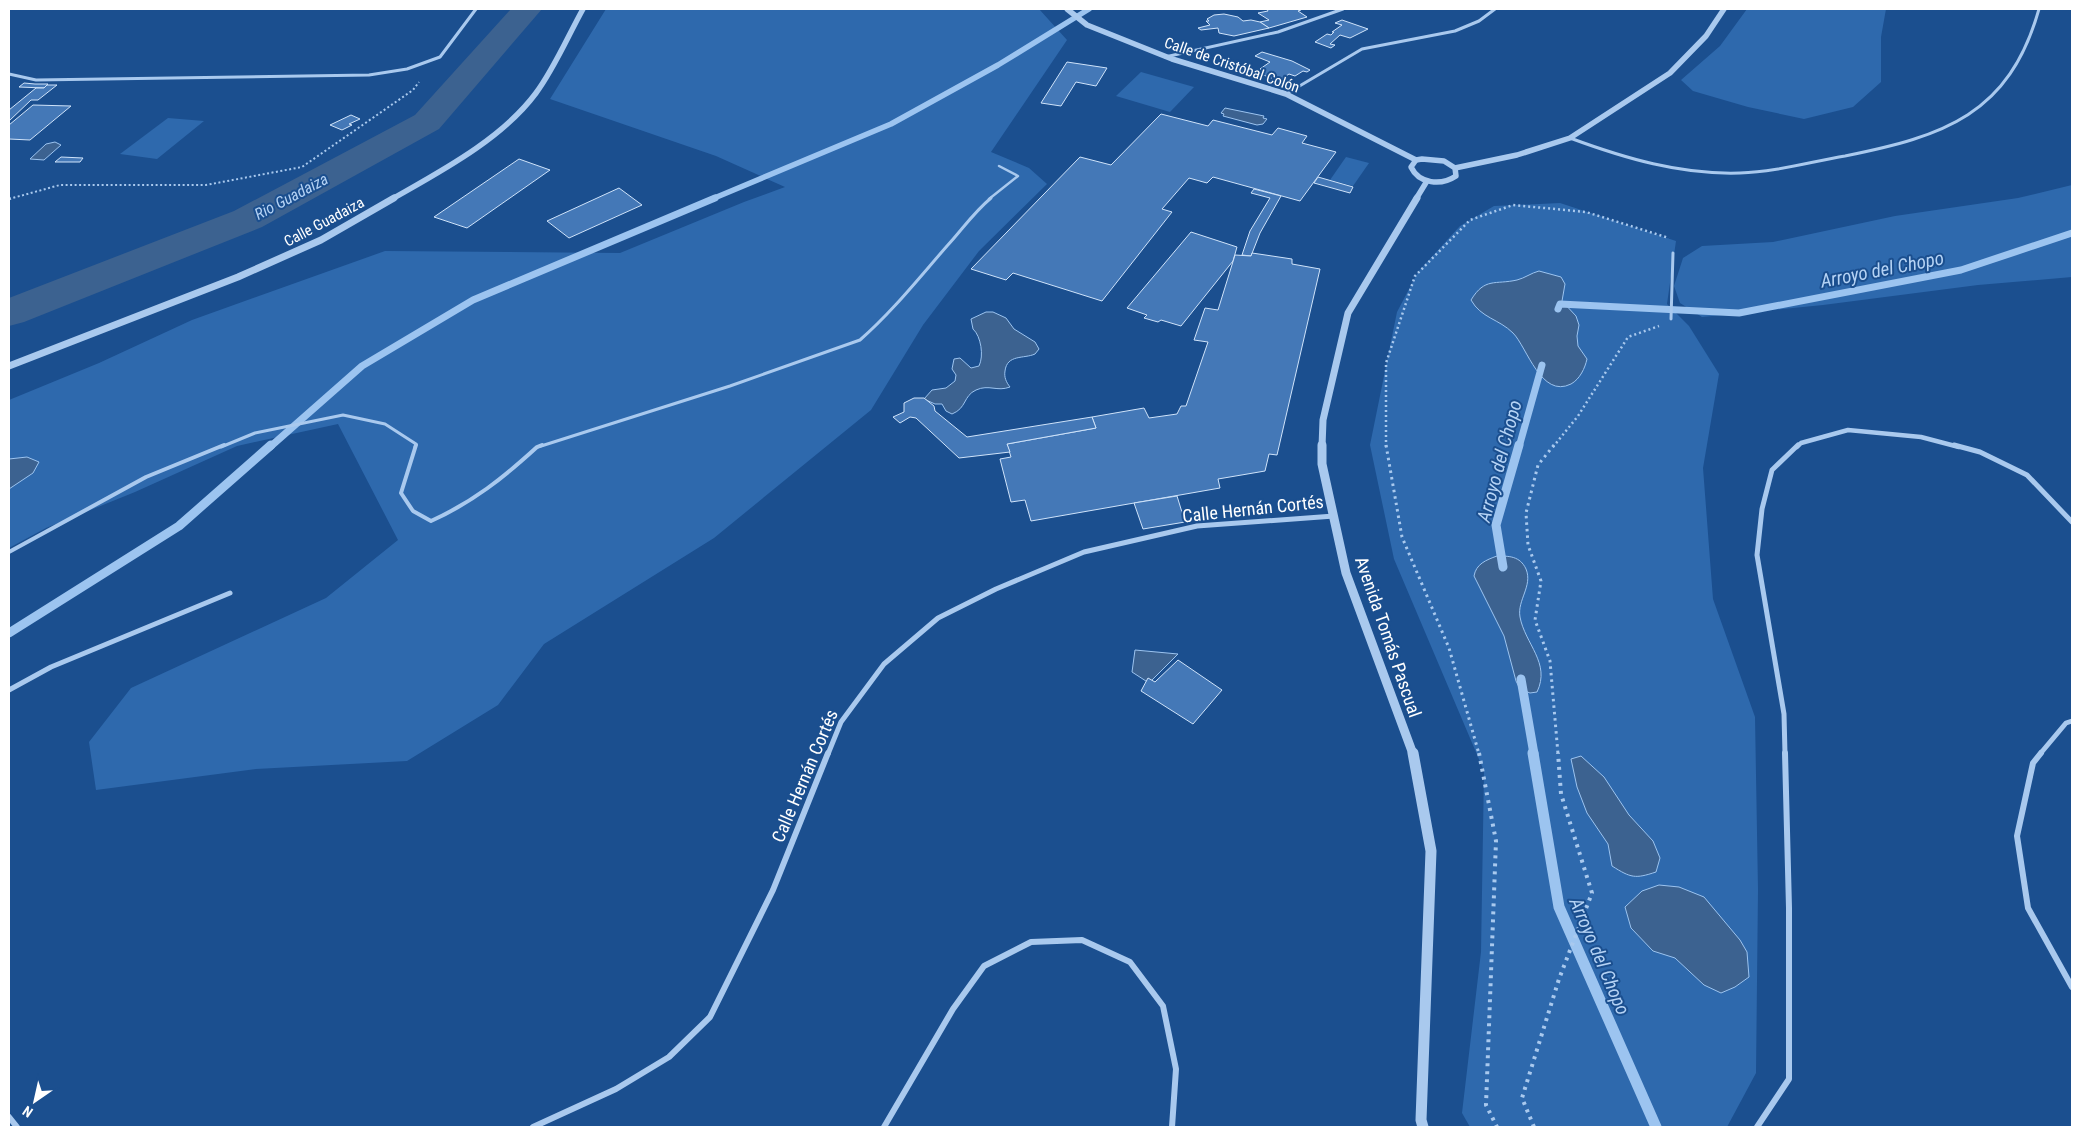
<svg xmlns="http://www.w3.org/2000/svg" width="2081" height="1136" viewBox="0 0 2081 1136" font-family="'Roboto Condensed',sans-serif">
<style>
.green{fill:#2e69ad}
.water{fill:#3c6290;stroke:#9cc4f0}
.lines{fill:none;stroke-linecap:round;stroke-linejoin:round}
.stream-far3{stroke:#9cc4f0;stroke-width:5.5}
.stream-far2{stroke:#9cc4f0;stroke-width:7}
.stream-far1{stroke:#9cc4f0;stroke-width:9}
.stream{stroke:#9cc4f0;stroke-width:11}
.river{fill:#3c6290;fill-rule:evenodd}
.building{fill:#4478b7;stroke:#cfe3fa}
.path-far3{stroke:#a9c9ee;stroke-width:2;stroke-dasharray:2 2.5;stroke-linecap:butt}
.path-far2{stroke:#a9c9ee;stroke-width:2.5;stroke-dasharray:2 3;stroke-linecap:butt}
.path-far1{stroke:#a9c9ee;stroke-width:3;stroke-dasharray:2.5 4;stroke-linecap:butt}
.path{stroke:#a9c9ee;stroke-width:4;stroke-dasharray:3 5;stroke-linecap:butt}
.service-far2{stroke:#a9c9ee;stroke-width:2.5}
.service-far1{stroke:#a9c9ee;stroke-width:3}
.service{stroke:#a9c9ee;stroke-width:4}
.minor-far3{stroke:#a9c9ee;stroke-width:3}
.minor-far2{stroke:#a9c9ee;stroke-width:4.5}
.minor-far1{stroke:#a9c9ee;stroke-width:5}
.minor{stroke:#a9c9ee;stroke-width:6}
.tertiary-far3{stroke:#a9c9ee;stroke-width:5.5}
.tertiary-far2{stroke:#a9c9ee;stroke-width:7}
.tertiary-far1{stroke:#a9c9ee;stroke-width:9}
.tertiary{stroke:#a9c9ee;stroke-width:11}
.labels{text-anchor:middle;stroke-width:4;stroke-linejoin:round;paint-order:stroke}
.far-street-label{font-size:15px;fill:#fff;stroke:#1b4f8f}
.far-water-label{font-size:16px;font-style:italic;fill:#b5d3f5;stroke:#1b4f8f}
.street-label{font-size:18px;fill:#fff;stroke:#1b4f8f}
.water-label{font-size:19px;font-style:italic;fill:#b5d3f5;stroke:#1b4f8f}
</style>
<rect width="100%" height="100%" fill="#1b4f8f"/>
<g class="green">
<path d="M 606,9 L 1039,9 L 1067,40 L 991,152 L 1029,168 L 1047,184 L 979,251 L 923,325 L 871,410 L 714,538 L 544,644 L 498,705 L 407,761 L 256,769 L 96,790 L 89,742 L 131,688 L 326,598 L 398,540 L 338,424 L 237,446 L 135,492 L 46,528 L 9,548 L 9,400 L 99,363 L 192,320 L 385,251 L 620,253 L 744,202 L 785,187 L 716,156 L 550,99 Z"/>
<path d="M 1747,9 L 1886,9 L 1881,37 L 1881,82 L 1853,107 L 1804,119 L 1748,107 L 1693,91 L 1681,80 L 1720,46 Z"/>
<path d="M 1141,72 L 1194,87 L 1170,112 L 1116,96 Z"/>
<path d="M 168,118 L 204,121 L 157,159 L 120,154 Z"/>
<path d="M 1346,157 L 1369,163 L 1353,186 L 1330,180 Z"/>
<path d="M 2072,185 L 2072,277 L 1978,285 L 1823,305 L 1702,317 L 1680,303 L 1674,286 L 1683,258 L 1702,246 L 1773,242 L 1895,216 L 2018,198 Z"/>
<path d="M 1560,203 L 1676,241 L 1667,304 L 1689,326 L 1719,374 L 1703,468 L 1713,599 L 1755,717 L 1758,890 L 1756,1073 L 1727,1127 L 1470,1127 L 1462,1113 L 1481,952 L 1484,771 L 1394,559 L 1370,445 L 1397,312 L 1418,272 L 1460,226 L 1494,206 Z"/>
</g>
<g class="water">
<path d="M 1225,108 L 1264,116 L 1263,118 L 1267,119 L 1263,124 L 1257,125 L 1223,116 L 1224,114 L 1221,113 Z"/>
<path d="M 55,142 L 61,145 L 44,160 L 30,159 L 46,144 Z"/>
<path d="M 1539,271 L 1561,277 L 1565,284 L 1562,301 L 1576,316 L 1579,325 L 1577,336 L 1578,346 L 1587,359 C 1585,368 1580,379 1571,384 C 1541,399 1527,347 1513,333 C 1499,319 1481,318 1471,300 C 1485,277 1495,285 1517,280 C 1525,278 1531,273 1539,271 Z"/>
<path d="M 986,312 L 993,312 L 1006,318 L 1014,329 L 1035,342 L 1039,349 L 1035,354 C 1024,359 1007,354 1005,371 C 1004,377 1006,382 1010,387 C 997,392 989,384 976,390 C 963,396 967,408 952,414 L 946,411 L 942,404 L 935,404 L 924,399 L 932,390 L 946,388 L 955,381 L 956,375 L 952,369 L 954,359 L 960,358 L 971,368 L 979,366 C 984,356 981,336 973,329 L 971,319 Z"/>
<path d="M 27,457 L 39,462 L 33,473 L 9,489 L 9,459 Z"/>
<path d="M 1497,556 C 1509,556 1520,556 1526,569 C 1533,586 1517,600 1520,617 C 1525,644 1551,663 1537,692 L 1530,693 L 1520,689 L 1516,681 L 1504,636 L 1474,576 C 1476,564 1486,560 1497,556 Z"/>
<path d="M 1135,650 L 1178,654 L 1149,683 L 1132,672 Z"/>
<path d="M 1581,756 L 1604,777 L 1629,815 L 1653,841 L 1660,858 L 1656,872 C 1635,879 1631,878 1612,866 L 1608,844 L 1587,813 L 1577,787 L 1571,759 Z"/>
<path d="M 1659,885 L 1679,887 L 1704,897 L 1740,940 L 1747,952 L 1749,977 L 1735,987 L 1721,993 L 1704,985 L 1675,958 L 1653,951 L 1631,928 L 1625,907 L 1642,891 Z"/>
</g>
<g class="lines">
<path class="stream-far3" d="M 712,199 L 891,124 L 998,65 L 1089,9"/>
<g class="stream-far2">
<path d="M 1558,309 L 1560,304 L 1739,313 L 1961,270 L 2072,233"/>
<path d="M 270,447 L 362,366 L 473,300 L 715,198"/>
<path d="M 1519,447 L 1542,365"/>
</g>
<g class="stream-far1">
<path d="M 1503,567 L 1496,525 L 1519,445"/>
<path d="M 9,633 L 179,526 L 271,445"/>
<path d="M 1521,679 L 1534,754"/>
</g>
<path class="stream" d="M 1533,753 L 1559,907 L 1656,1127"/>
<path class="river" d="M 511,9 L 542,9 L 439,129 L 262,227 L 24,322 L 9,326 L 9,298 L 234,211 L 415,115 Z"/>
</g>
<g class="building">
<path d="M 1267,9 L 1300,9 L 1301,10 L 1298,11 L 1307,17 L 1269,28 L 1260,22 L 1269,20 L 1258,13 L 1268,11 Z"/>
<path d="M 1224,14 L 1238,17 L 1243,21 L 1251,20 L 1260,22 L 1269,28 L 1234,36 L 1219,33 L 1218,28 L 1201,30 L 1198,28 L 1210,25 L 1206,21 L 1209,21 L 1207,19 L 1214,15 Z"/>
<path d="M 1342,20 L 1368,29 L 1350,38 L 1340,35 L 1330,44 L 1335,45 L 1331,48 L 1315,42 L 1327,34 L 1331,35 L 1334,32 L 1332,32 L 1342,25 L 1335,23 Z"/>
<path d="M 1262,52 L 1292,61 L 1310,70 L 1307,72 L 1303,71 L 1295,76 L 1289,74 L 1279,81 L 1258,73 L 1263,70 L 1260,69 L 1270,62 L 1255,56 Z"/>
<path d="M 1067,62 L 1107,68 L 1096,86 L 1076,82 L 1061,106 L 1041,103 Z"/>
<path d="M 24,83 L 35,84 L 48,84 L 44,88 L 19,87 Z"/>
<path d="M 47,85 L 57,85 L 38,100 L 31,100 L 9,121 L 9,110 L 36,88 L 44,88 Z"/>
<path d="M 33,105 L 71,106 L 30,140 L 9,139 L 9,125 Z"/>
<path d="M 1161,114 L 1208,126 L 1213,120 L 1272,135 L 1278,128 L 1307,136 L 1302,143 L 1336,152 L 1300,201 L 1213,177 L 1207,183 L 1189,178 L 1162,209 L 1172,212 L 1102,301 L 1013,273 L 1006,280 L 971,269 L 1080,157 L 1111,165 Z"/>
<path d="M 351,115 L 360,119 L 349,124 L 352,125 L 342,130 L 330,125 Z"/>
<path d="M 61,157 L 83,158 L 80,162 L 55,162 Z"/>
<path d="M 519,159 L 550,170 L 467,228 L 434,217 Z"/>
<path d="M 1318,177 L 1353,187 L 1350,193 L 1314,183 Z"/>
<path d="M 619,188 L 642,205 L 569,238 L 547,221 Z"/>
<path d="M 1254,189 L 1281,196 L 1260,233 L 1251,256 L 1242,255 L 1250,231 L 1270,198 L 1251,193 Z"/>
<path d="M 1191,232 L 1237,247 L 1233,261 L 1181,326 L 1161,320 L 1158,322 L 1144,318 L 1147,315 L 1127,308 Z"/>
<path d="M 1252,253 L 1292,259 L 1292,264 L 1320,269 L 1277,455 L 1269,454 L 1265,471 L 1218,479 L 1220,488 L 1031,521 L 1025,500 L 1011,502 L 1000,459 L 1011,457 L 1007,444 L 1096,428 L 1092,417 L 1144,408 L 1149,418 L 1177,414 L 1181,406 L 1186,406 L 1208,342 L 1194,340 L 1205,308 L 1218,310 L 1235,255 L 1251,256 Z"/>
<path d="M 914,398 L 924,398 L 934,406 L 935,411 L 967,437 L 1092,417 L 1096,428 L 1007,444 L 1010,452 L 959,458 L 916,418 L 910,417 L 900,423 L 893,417 L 904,412 L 904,403 Z"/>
<path d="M 1177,496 L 1185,522 L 1143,529 L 1134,503 Z"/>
<path d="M 1178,660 L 1222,690 L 1193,724 L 1141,691 L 1148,678 L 1155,682 Z"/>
</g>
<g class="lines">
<path class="path-far3" d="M 9,199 L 60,185 L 206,185 L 302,167 L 413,90 L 419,82"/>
<g class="path-far2">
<path d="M 9,199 L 12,198"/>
<path d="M 1386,447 L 1386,363 L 1415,276 L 1470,220 L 1513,205 L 1586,212 L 1669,238"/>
<path d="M 1553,447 L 1578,416 L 1628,337 L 1659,326"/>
</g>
<g class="path-far1">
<path d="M 1386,445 L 1402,537 L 1449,648 L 1479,754"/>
<path d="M 1554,445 L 1538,465 L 1526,513 L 1528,545 L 1541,581 L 1535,620 L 1550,661 L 1558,754"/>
</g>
<g class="path">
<path d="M 1479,753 L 1496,841 L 1486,1105 L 1497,1127"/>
<path d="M 1534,1127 L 1522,1098 L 1559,979 L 1592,893 L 1561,794 L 1558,753"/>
</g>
<path class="service-far2" d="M 989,199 L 1018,176 L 999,166"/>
<g class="service-far1">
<path d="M 1671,319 L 1673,253"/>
<path d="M 221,447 L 255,433 L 343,415 L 385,424 L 416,444 L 415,447"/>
<path d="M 538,447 L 730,386 L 860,340 C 892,312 919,278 947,246 C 962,230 973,213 991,198"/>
</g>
<g class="service">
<path d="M 416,445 L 401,493 L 413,511 L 431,521 C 473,502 503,478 537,447 L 542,445"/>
<path d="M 9,552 L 146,477 L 224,445"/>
</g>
<g class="minor-far3">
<path d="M 1165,57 L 1278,32 L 1343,9"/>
<path d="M 9,74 L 36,80 L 369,75 L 407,69 L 440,57 L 476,9"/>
<path d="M 1286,94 L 1362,49 L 1455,31 L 1479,21 L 1495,9"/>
<path d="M 1570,138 C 1624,158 1681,175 1740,173 C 1775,172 1810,162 1845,156 C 1944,136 2009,115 2039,9"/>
</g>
<path class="minor-far2" d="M 1797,447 L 1801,443 L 1848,430 L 1921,437 L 1959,447"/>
<g class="minor-far1">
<path d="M 1954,445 L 1980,452 L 2027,475 L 2072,522"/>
<path d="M 9,690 L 51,667 L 230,593"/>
<path d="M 828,754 L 841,722 L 884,664 L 938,618 L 996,589 L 1084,552 L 1197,526 L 1334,516"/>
<path d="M 1785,754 L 1784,714 L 1757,555 L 1762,509 L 1772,470 L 1798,445"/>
<path d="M 2040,754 L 2066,723 L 2072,721"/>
</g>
<g class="minor">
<path d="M 2041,753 L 2033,763 L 2017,836 L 2028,908 L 2072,987"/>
<path d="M 9,1117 L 17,1127"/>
<path d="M 533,1127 L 616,1089 L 669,1057 L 710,1017 L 773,890 L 828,753"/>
<path d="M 884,1127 L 953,1009 L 984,966 L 1031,942 L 1082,940 L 1130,962 L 1163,1006 L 1176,1069 L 1172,1127"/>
<path d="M 1757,1127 L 1789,1079 L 1789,908 L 1785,753"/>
</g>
<g class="tertiary-far3">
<path d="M 1067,9 L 1087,25 L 1172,59 L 1286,94 L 1416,160"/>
<path d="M 1422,159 L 1444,161 L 1455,168 L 1456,176 C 1441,186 1419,184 1411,167 L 1416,160 Z"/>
<path d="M 1455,168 L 1517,155 L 1570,138 L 1670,73 L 1706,36 L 1724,9"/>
<path d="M 392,199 C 441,171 502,139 536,93 C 554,69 568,36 583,9"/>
<path d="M 1416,199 L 1427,181"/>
</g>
<g class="tertiary-far2">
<path d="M 9,366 L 238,277 L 321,240 L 394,198"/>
<path d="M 1322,447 L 1323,420 L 1348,313 L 1417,198"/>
</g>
<path class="tertiary-far1" d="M 1322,445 L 1322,464 L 1346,573 L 1413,754"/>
<path class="tertiary" d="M 1413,753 L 1431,851 L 1421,1120 L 1423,1127"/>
</g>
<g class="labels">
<g class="far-street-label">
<text transform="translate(1232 65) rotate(19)" y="5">Calle de Cristóbal Colón</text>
<text transform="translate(324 222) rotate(-28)" y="5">Calle Guadaiza</text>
</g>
<g class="far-water-label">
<text transform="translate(291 196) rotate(-28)" y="6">Rio Guadaiza</text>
</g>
<g class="street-label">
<text transform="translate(1253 509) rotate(-6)" y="6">Calle Hernán Cortés</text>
<text transform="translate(1388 637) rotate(71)" y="6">Avenida Tomás Pascual</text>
<text transform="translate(805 776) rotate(-67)" y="6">Calle Hernán Cortés</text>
</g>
<g class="water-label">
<text transform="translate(1882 269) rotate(-11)" y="7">Arroyo del Chopo</text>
<text transform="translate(1499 461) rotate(-75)" y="7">Arroyo del Chopo</text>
<text transform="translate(1600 956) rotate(67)" y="7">Arroyo del Chopo</text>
</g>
</g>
<rect width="2081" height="1136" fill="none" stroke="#ffffff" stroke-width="20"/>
<g transform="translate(35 1101) rotate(214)" stroke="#1b4f8f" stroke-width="4" paint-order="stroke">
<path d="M0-4L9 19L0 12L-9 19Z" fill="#ffffff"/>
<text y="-8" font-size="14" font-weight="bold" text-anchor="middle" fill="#ffffff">N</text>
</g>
</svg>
